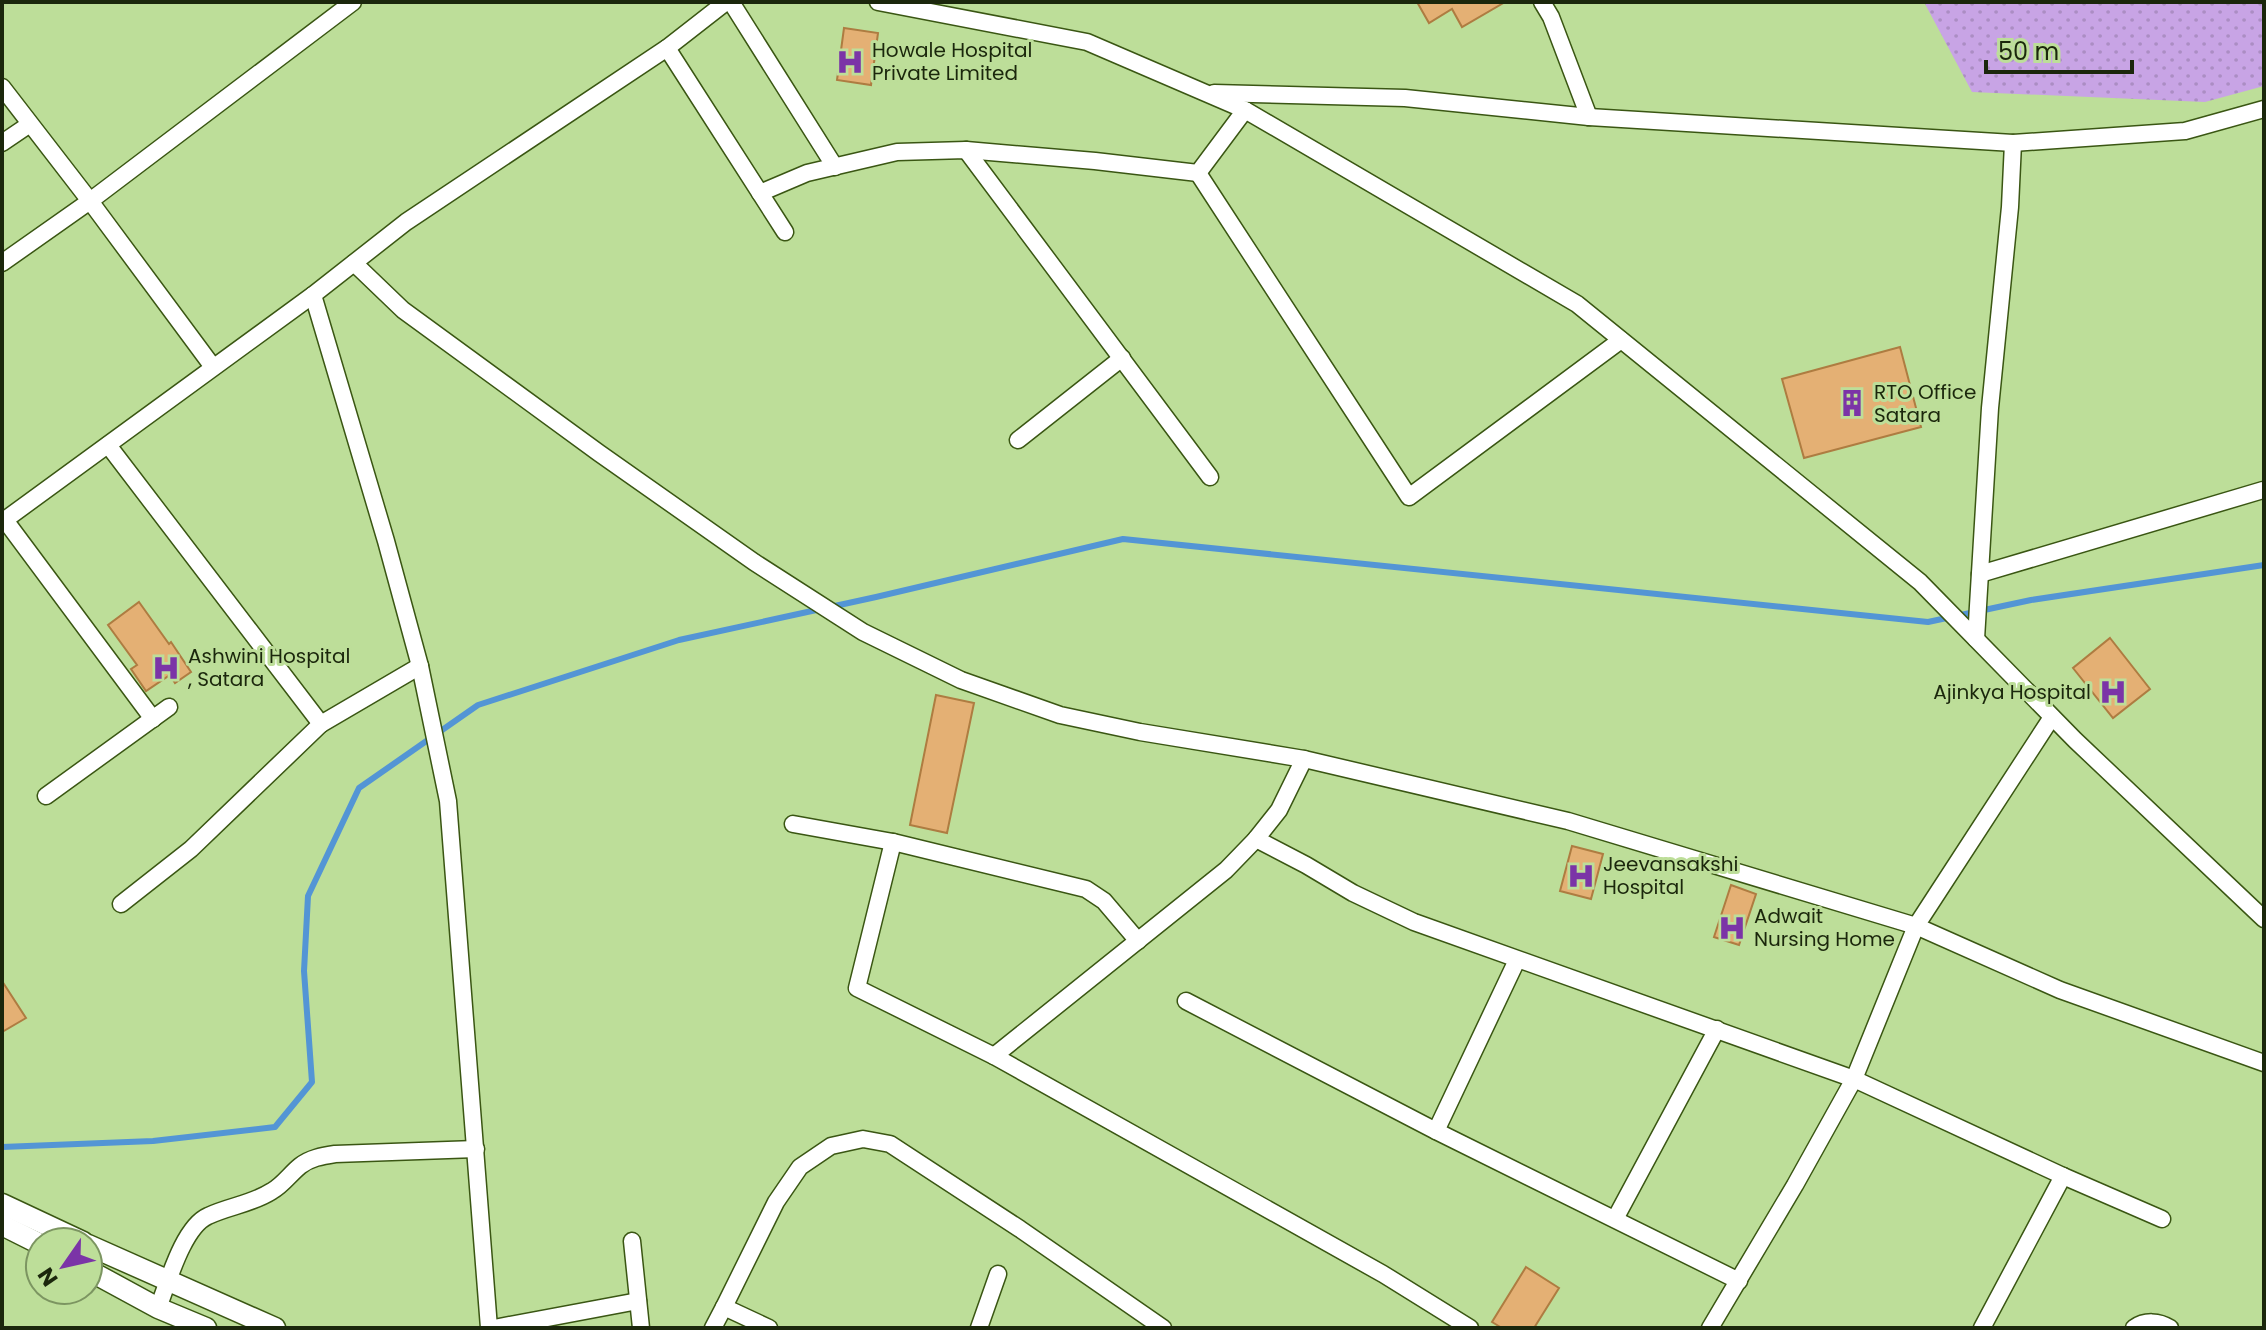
<svg xmlns="http://www.w3.org/2000/svg" width="2266" height="1330" viewBox="0 0 2266 1330" font-family="Poppins,sans-serif">
<style>
.green{fill:url(#green-dots)}
.lines{fill:none;stroke-linecap:round;stroke-linejoin:round}
.stream{stroke:#5395d5;stroke-width:6}
.building{fill:#e4b074;stroke:#ae7c41;stroke-width:2}
.minor-casing{stroke:#3a5613;stroke-width:19}
.tertiary-casing{stroke:#3a5613;stroke-width:23}
.minor{stroke:#fff;stroke-width:16}
.tertiary{stroke:#fff;stroke-width:20}
.labels{text-anchor:middle;stroke-width:6;stroke-linejoin:round;paint-order:stroke}
.poi-label{font-size:20px;fill:#1b270c;stroke:#bdde99;text-anchor:start}
</style>
<defs>
<pattern id="green-dots" width="8" height="8" patternUnits="userSpaceOnUse" patternTransform="scale(2)"><rect width="8" height="8" fill="#c8a4e5"/><path d="M2 2h.1M6 6h.1" fill="none" stroke="#ab8dc3" stroke-width="1.8" stroke-linecap="round"/></pattern>
</defs>
<rect width="100%" height="100%" fill="#bdde99"/>
<path class="green" d="M 1924,2 L 2264,2 L 2264,86 L 2205,102 L 1972,92 Z"/>
<g class="lines">
<path class="stream" d="M 2,1147 L 153,1141 L 275,1127 L 312,1082 L 304,971 L 308,896 L 359,788 L 478,705 L 679,640 L 876,597 L 1123,539 L 1928,622 L 2031,600 L 2264,565"/>
</g>
<g class="building">
<path d="M 1417,2 L 1505,2 L 1462,27 L 1452,9 L 1429,23 Z"/>
<path d="M 844,28 L 878,33 L 871,85 L 837,80 Z"/>
<path d="M 1900,347 L 1921,427 L 1804,458 L 1782,379 Z"/>
<path d="M 139,602 L 169,644 L 171,642 L 191,672 L 175,683 L 170,675 L 146,691 L 131,669 L 137,665 L 108,625 Z"/>
<path d="M 2110,638 L 2150,689 L 2113,718 L 2073,668 Z"/>
<path d="M 936,695 L 974,703 L 947,833 L 910,825 Z"/>
<path d="M 1572,846 L 1603,854 L 1591,899 L 1560,891 Z"/>
<path d="M 1731,885 L 1756,894 L 1739,945 L 1714,937 Z"/>
<path d="M 2,981 L 26,1018 L 2,1032 Z"/>
<path d="M 1526,1267 L 1559,1288 L 1534,1328 L 1502,1328 L 1492,1322 Z"/>
</g>
<g class="lines">
<g class="minor-casing">
<g id="minor">
<path d="M 731,2 L 835,167"/>
<path d="M 878,2 L 1087,42 L 1245,110 L 1577,304 L 1920,582 L 2075,740 L 2264,919"/>
<path d="M 1542,2 L 1551,17 L 1589,117"/>
<path d="M 667,48 L 785,232"/>
<path d="M 2,87 L 90,201 L 213,367"/>
<path d="M 1214,93 L 1405,98 L 1589,117 L 2013,143 L 2185,131 L 2264,109"/>
<path d="M 2,143 L 30,124"/>
<path d="M 966,150 L 1210,477"/>
<path d="M 1198,173 L 1409,497 L 1621,340"/>
<path d="M 760,193 L 807,173 L 897,152 L 966,150 L 1095,161 L 1198,173 L 1245,110"/>
<path d="M 2,263 L 90,201 L 353,2"/>
<path d="M 354,263 L 403,310 L 599,453 L 754,562 L 863,632 L 961,680 L 1060,715 L 1140,732 L 1304,759 L 1568,821 L 1916,926 L 1854,1079 L 1795,1185 L 1710,1328"/>
<path d="M 313,295 L 386,541 L 420,666 L 448,801 L 489,1328"/>
<path d="M 1018,440 L 1122,358"/>
<path d="M 108,445 L 321,724 L 420,666"/>
<path d="M 5,520 L 153,719"/>
<path d="M 2,522 L 313,295 L 406,222 L 667,48 L 726,2"/>
<path d="M 1980,574 L 2263,490"/>
<path d="M 1976,639 L 1990,408 L 2010,207 L 2013,143"/>
<path d="M 2052,717 L 1916,926 L 2060,990 L 2264,1063"/>
<path d="M 46,796 L 169,707"/>
<path d="M 793,824 L 893,842 L 1086,889 L 1104,901 L 1138,941"/>
<path d="M 1256,839 L 1306,865 L 1353,893 L 1414,922 L 1854,1079 L 2063,1176 L 2162,1219"/>
<path d="M 893,842 L 857,988 L 994,1056 L 1226,870 L 1256,839 L 1279,810 L 1304,759"/>
<path d="M 121,904 L 191,849 L 321,724"/>
<path d="M 1186,1001 L 1436,1131 L 1739,1281"/>
<path d="M 994,1056 L 1383,1274 L 1470,1328"/>
<path d="M 1436,1131 L 1517,960"/>
<path d="M 1615,1219 L 1717,1029"/>
<path d="M 632,1241 L 641,1328"/>
<path d="M 158,1308 C 168,1283 183,1227 208,1216 C 229,1206 252,1204 272,1191 C 283,1185 290,1174 300,1166 C 310,1158 322,1156 335,1154 L 476,1149"/>
<path d="M 494,1328 L 638,1301"/>
<path d="M 713,1328 L 724,1307"/>
<path d="M 769,1328 L 724,1307 L 776,1202 L 800,1167 L 831,1146 L 863,1139 L 890,1144 L 1020,1229 L 1163,1328"/>
<path d="M 979,1328 L 998,1274"/>
<path d="M 1982,1328 L 2063,1176"/>
<path d="M 2134,1328 C 2145,1320 2159,1321 2170,1328"/>
</g>
</g>
<g class="tertiary-casing">
<g id="tertiary">
<path d="M 2,1204 L 83,1242"/>
<path d="M 2,1225 L 40,1244"/>
<path d="M 88,1245 L 275,1328"/>
<path d="M 88,1270 L 158,1308 L 206,1328"/>
</g>
</g>
<use href="#minor" class="minor"/>
<use href="#tertiary" class="tertiary"/>
</g>
<defs>
<g id="hospital-bare" transform="scale(2.16)"><path d="M-5-5h3v3.5h4V-5h3V5h-3V1.5h-4V5h-3Z" fill="#7b34a7" stroke="#bdde99" stroke-width="2.5" paint-order="stroke"/></g>
<g id="building-bare" transform="scale(2.16)"><path d="M-4-6H4V6H1V3H-1V6H-4ZM-2.5-4.3h1.7v1.8h-1.7ZM.8-4.3h1.7v1.8H.8ZM-2.5-1h1.7V.8h-1.7ZM.8-1h1.7V.8H.8Z" fill="#7b34a7" stroke="#bdde99" stroke-width="2.5" paint-order="stroke"/></g>
</defs>
<g fill-rule="evenodd">
<use href="#hospital-bare" x="850" y="62"/>
<use href="#building-bare" x="1852" y="403"/>
<use href="#hospital-bare" x="166" y="668"/>
<use href="#hospital-bare" x="2113" y="692"/>
<use href="#hospital-bare" x="1581" y="876"/>
<use href="#hospital-bare" x="1732" y="928"/>
</g>
<g class="labels">
<g class="poi-label">
<text x="872" y="57">Howale Hospital<tspan x="872" dy="23">Private Limited</tspan></text>
<text x="1874" y="399">RTO Office<tspan x="1874" dy="23">Satara</tspan></text>
<text x="188" y="663">Ashwini Hospital<tspan x="188" dy="23">, Satara</tspan></text>
<text x="2091" y="699" text-anchor="end">Ajinkya Hospital</text>
<text x="1603" y="871">Jeevansakshi<tspan x="1603" dy="23">Hospital</tspan></text>
<text x="1754" y="923">Adwait<tspan x="1754" dy="23">Nursing Home</tspan></text>
</g>
</g>
<rect width="2266" height="1330" fill="none" stroke="#1b270c" stroke-width="8"/>
<g transform="translate(64 1266) rotate(236)"><circle r="38" fill="#bdde99" stroke="#7c9561" stroke-width="2"/>
<path d="M0-6L14 30L0 20L-14 30Z" fill="#7b34a7"/>
<text y="-12" font-size="22" font-weight="bold" text-anchor="middle" fill="#1b270c">N</text>
</g>
<path d="M1986 60v12h146v-12" fill="none" stroke="#1b270c" stroke-width="4"/>
<text x="1998" y="60" font-size="24" fill="#1b270c" stroke="#bdde99" stroke-width="6" paint-order="stroke">50 m</text>
</svg>
